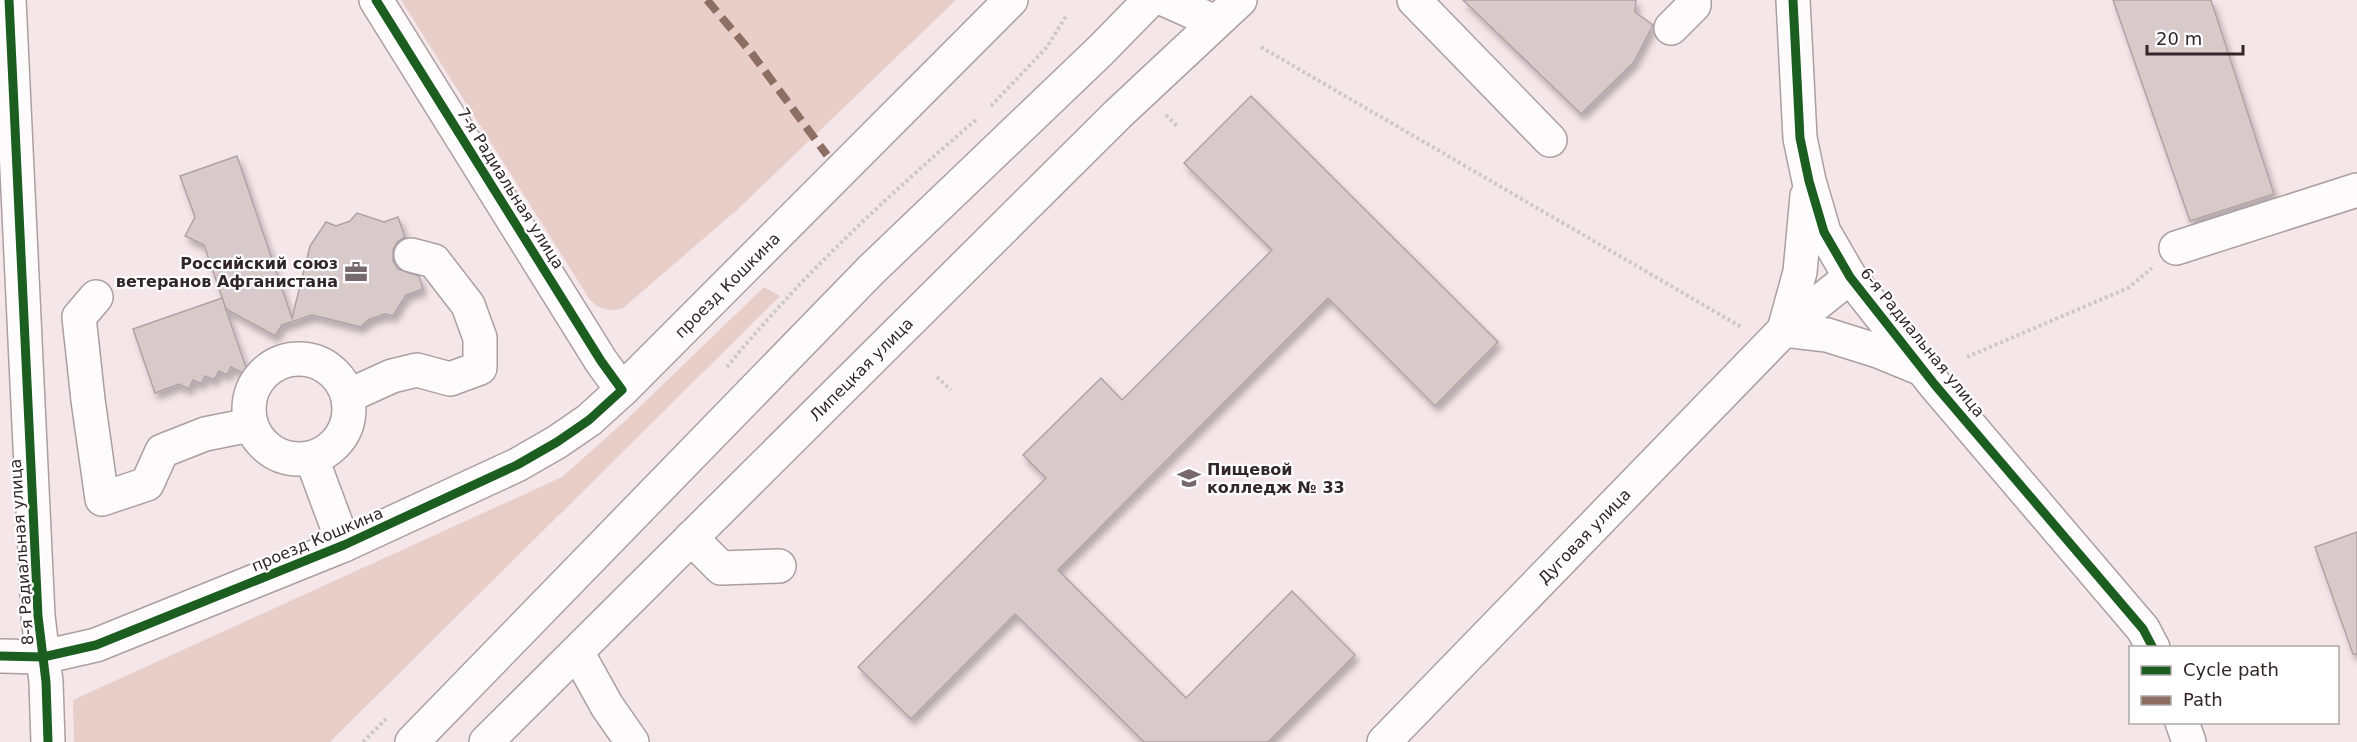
<svg xmlns="http://www.w3.org/2000/svg" width="2357" height="742" viewBox="0 0 2357 742" font-family="'DejaVu Sans',sans-serif">
<style>
.green{fill:#e8cec8}
.building{fill:#d8c9ca;stroke:#b0a3a5;stroke-width:1.5;filter:url(#shadow)}
.lines{fill:none;stroke-linecap:round;stroke-linejoin:round}
.minor-casing{stroke:#ab9fa2;stroke-width:36}
.major-casing{stroke:#ab9fa2;stroke-width:36}
.path{stroke:#cdc9ca;stroke-width:4;stroke-dasharray:3 3;stroke-linecap:butt}
.minor{stroke:#fefbfc;stroke-width:33}
.major{stroke:#fefbfc;stroke-width:33}
.quiet{stroke:#8d6e63;stroke-width:8;stroke-dasharray:15 8;stroke-linecap:butt}
.cycleway-casing{stroke:#fff;stroke-width:13}
.cycleway{stroke:#1b5e20;stroke-width:9}
.labels{text-anchor:middle;stroke-width:4.5;stroke-linejoin:round;paint-order:stroke}
.street-label{font-size:16px;fill:#322629;stroke:#fff}
.poi-label{font-size:16px;font-weight:bold;fill:#322629;stroke:#fff;text-anchor:end}
</style>
<defs>
<filter id="shadow"><feDropShadow dx="3.5" dy="6" stdDeviation="3" flood-color="#0004"/></filter>
</defs>
<rect width="100%" height="100%" fill="#f5e6ea"/>
<g class="green">
<path d="M 401,0 L 956,0 L 738,209 L 623,308 C 609,312 601,310 590,300 Z"/>
<path d="M 764,287 L 780,296 L 330,742 L 74,742 L 73,700 L 562,477 L 624,422 Z"/>
</g>
<g class="building">
<path d="M 1463,0 L 1636,0 L 1635,12 L 1653,25 L 1634,62 L 1581,114 Z"/>
<path d="M 2113,0 L 2211,0 L 2274,194 L 2190,221 Z"/>
<path d="M 1251,96 L 1498,342 L 1435,406 L 1328,298 L 1058,570 L 1186,698 L 1292,591 L 1355,655 L 1268,742 L 1144,742 L 1015,614 L 911,719 L 858,667 L 1046,478 L 1023,455 L 1101,378 L 1122,400 L 1272,250 L 1184,163 Z"/>
<path d="M 237,156 L 292,318 L 310,246 L 326,222 L 336,226 L 350,221 L 357,213 L 384,222 L 398,217 L 405,237 L 397,242 L 393,250 L 393,261 L 398,269 L 419,276 L 423,289 L 406,295 L 393,316 L 385,314 L 368,320 L 361,327 L 312,315 L 282,325 L 275,336 L 226,309 L 204,245 L 185,236 L 195,217 L 180,176 Z"/>
<path d="M 222,298 L 249,376 L 231,367 L 227,375 L 219,371 L 214,380 L 205,376 L 201,384 L 193,380 L 189,389 L 179,384 L 155,393 L 133,329 Z"/>
<path d="M 2357,532 L 2357,654 L 2353,654 L 2315,547 Z"/>
</g>
<g class="lines">
<g class="minor-casing">
<g id="minor">
<path d="M 9,0 L 38,616 L 46,682 L 48,742"/>
<path d="M 376,0 L 601,361 L 622,390"/>
<path d="M 1414,0 L 1550,140"/>
<path d="M 1793,0 L 1800,138 L 1809,181 L 1824,232 L 1850,277 L 1935,385 L 2143,629 L 2153,648"/>
<path d="M 1671,28 L 1694,5 L 1694,0"/>
<path d="M 2176,248 L 2357,190"/>
<path d="M 96,297 L 79,317 L 88,400 L 102,499 L 147,484 L 162,451 L 205,434 L 250,425"/>
<path d="M 1784,330 L 1800,272 L 1807,196"/>
<path d="M 1784,330 L 1827,335 L 1878,351 L 1922,369"/>
<circle cx="299" cy="409" r="50"/>
<path d="M 348,396 L 392,376 L 417,370 L 450,379 L 480,368 L 480,338 L 468,305 L 434,261 L 411,255"/>
<path d="M 312,459 L 344,545"/>
<path d="M 691,538 L 721,568 L 779,566"/>
<path d="M 577,652 L 607,706 L 632,742"/>
<path d="M 0,656 L 43,657 L 96,645 L 344,545 L 517,465 L 557,442 L 589,420 L 622,390 L 1011,0"/>
<path d="M 2182,722 L 2189,742"/>
<path d="M 1384,742 L 1784,330 L 1850,277"/>
</g>
</g>
<g class="major-casing">
<g id="major">
<path d="M 1166,0 L 1215,22"/>
<path d="M 412,742 L 871,270 L 1100,51 L 1150,0"/>
<path d="M 486,742 L 1118,114 L 1240,0"/>
</g>
</g>
<g class="path">
<path d="M 1261,47 L 1743,328"/>
<path d="M 991,106 L 1047,47 L 1066,16"/>
<path d="M 1166,115 L 1178,127"/>
<path d="M 1967,357 L 2128,288 L 2152,268"/>
<path d="M 727,367 C 801,276 888,195 977,119"/>
<path d="M 937,377 L 951,390"/>
<path d="M 363,742 L 386,719"/>
</g>
<use href="#minor" class="minor"/>
<use href="#major" class="major"/>
<path class="quiet" d="M 707,0 L 750,51 L 827,155"/>
<g class="cycleway-casing">
<g id="cycleway">
<path d="M 9,0 L 38,616 L 46,682 L 48,742"/>
<path d="M 1793,0 L 1800,138 L 1809,181 L 1824,232 L 1850,277 L 1935,385 L 2143,629 L 2153,648"/>
<path d="M 0,656 L 43,657 L 96,645 L 344,545 L 517,465 L 557,442 L 589,420 L 622,390 L 601,361 L 376,0"/>
</g>
</g>
<use href="#cycleway" class="cycleway"/>
</g>
<defs>
<g id="office-bare" transform="scale(1.8)"><path d="M-6-3h4V-5.5h4V-3h4V5H-6ZM-1-4.5V-3h2v-1.5ZM-6 0V1H6V0Z" fill="#76696d" stroke="#fff" stroke-width="2.5" paint-order="stroke"/></g>
<g id="university-bare" transform="scale(1.8)"><path d="M0-5L7-2L0 1L-7-2ZM-4 1L0 2.5L4 1V4Q0 6-4 4Z" fill="#76696d" stroke="#fff" stroke-width="2.5" paint-order="stroke"/></g>
</defs>
<g fill-rule="evenodd">
<use href="#office-bare" x="356" y="272"/>
<use href="#university-bare" x="1189" y="478"/>
</g>
<g class="labels">
<g class="street-label">
<text transform="translate(511 188) rotate(58)" y="6">7-я Радиальная улица</text>
<text transform="translate(727 285) rotate(-45)" y="6">проезд Кошкина</text>
<text transform="translate(1923 342) rotate(51)" y="6">6-я Радиальная улица</text>
<text transform="translate(861 369) rotate(-45)" y="6">Липецкая улица</text>
<text transform="translate(1584 536) rotate(-46)" y="6">Дуговая улица</text>
<text transform="translate(317 539) rotate(-23)" y="6">проезд Кошкина</text>
<text transform="translate(21 552) rotate(-94)" y="6">8-я Радиальная улица</text>
</g>
<g class="poi-label">
<text x="338" y="269">Российский союз<tspan x="338" dy="18">ветеранов Афганистана</tspan></text>
<text x="1207" y="475" text-anchor="start">Пищевой<tspan x="1207" dy="18">колледж № 33</tspan></text>
</g>
</g>
<rect x="2129" y="646" width="210" height="78" fill="#ffffff" stroke="#ada8a9" stroke-width="1.5"/>
<rect x="2141" y="666" width="30" height="9" fill="#1b5e20" stroke="#ada8a9" stroke-width="1.5"/>
<text x="2183" y="676" font-size="18" fill="#322629">Cycle path</text>
<rect x="2141" y="696" width="30" height="9" fill="#8d6e63" stroke="#ada8a9" stroke-width="1.5"/>
<text x="2183" y="706" font-size="18" fill="#322629">Path</text>
<path d="M2147 45v9h96v-9" fill="none" stroke="#322629" stroke-width="3"/>
<text x="2156" y="45" font-size="18" fill="#322629" stroke="#ffffff" stroke-width="4.5" paint-order="stroke">20 m</text>
</svg>
